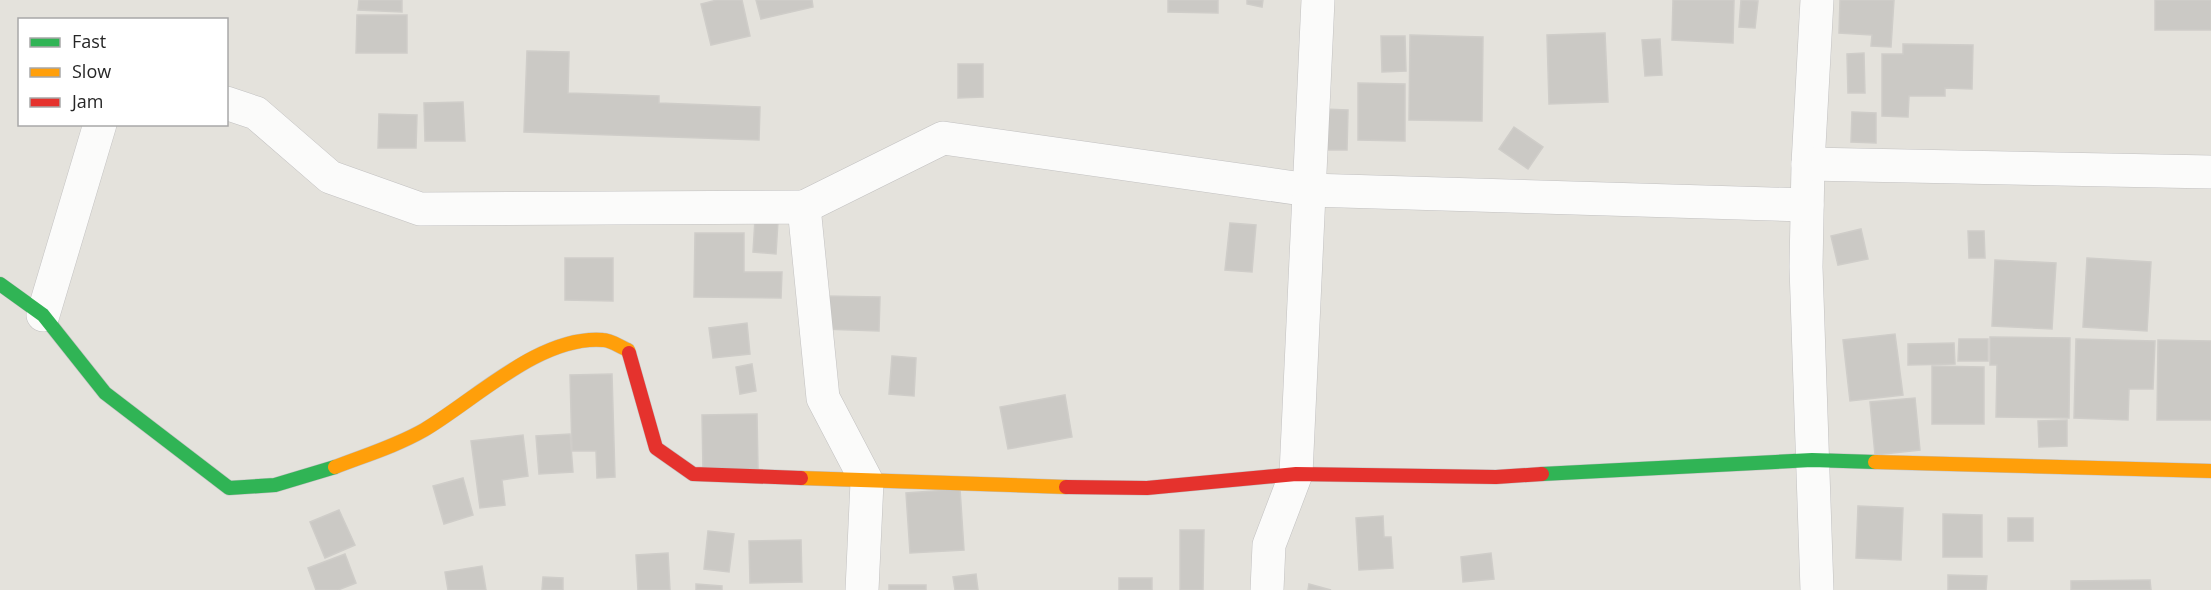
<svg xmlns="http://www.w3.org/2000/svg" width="2211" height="590" viewBox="0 0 2211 590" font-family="'Open Sans',sans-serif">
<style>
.building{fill:#cbc9c5;stroke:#cfcdc9;stroke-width:1.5}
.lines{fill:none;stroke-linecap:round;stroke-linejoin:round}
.street-casing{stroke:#c2c1c1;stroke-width:34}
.fast-casing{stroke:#c2c1c1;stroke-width:15}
.slow-casing{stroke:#c2c1c1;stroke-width:15}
.jam-casing{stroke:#c2c1c1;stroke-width:15}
.street{stroke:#fbfbfa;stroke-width:33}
.fast{stroke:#30b455;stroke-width:14}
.slow{stroke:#ff9f0a;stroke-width:14}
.jam{stroke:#e5322d;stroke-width:14}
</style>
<rect width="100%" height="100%" fill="#e4e2dc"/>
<g class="building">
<path d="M 359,0 L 402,0 L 402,12 L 358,10 Z"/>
<path d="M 717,0 L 742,0 L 750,36 L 711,45 L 701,4 Z"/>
<path d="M 756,0 L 812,0 L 813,7 L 761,19 Z"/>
<path d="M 1168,0 L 1218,0 L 1218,13 L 1168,12 Z"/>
<path d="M 1247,0 L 1263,0 L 1262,7 L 1247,4 Z"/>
<path d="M 1673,0 L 1734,0 L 1733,43 L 1672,40 Z"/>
<path d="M 1741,0 L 1758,1 L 1755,28 L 1739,27 Z"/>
<path d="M 1840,0 L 1894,0 L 1891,47 L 1871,46 L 1872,35 L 1839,33 Z"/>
<rect x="2155" y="0" width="56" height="30"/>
<path d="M 357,15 L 407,15 L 407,53 L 356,53 Z"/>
<path d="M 1605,33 L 1608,102 L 1549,104 L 1547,35 Z"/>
<path d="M 1410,35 L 1483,37 L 1482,121 L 1409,120 Z"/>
<path d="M 1381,36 L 1405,36 L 1406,71 L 1382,72 Z"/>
<path d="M 1660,39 L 1662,75 L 1645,76 L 1642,40 Z"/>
<path d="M 1903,44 L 1973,45 L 1972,89 L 1945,88 L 1945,96 L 1909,96 L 1908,117 L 1882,116 L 1882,54 L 1903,54 Z"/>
<path d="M 527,51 L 569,52 L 568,93 L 659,96 L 659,103 L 760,107 L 759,140 L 524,132 Z"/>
<path d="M 1864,53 L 1865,93 L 1848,93 L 1847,54 Z"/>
<path d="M 958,64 L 983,64 L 983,97 L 958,98 Z"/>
<path d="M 1358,83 L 1405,84 L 1405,141 L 1358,140 Z"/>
<path d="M 463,102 L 465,141 L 425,141 L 424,103 Z"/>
<path d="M 1323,109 L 1348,110 L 1347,150 L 1323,150 Z"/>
<path d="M 1852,112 L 1876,113 L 1876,143 L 1851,142 Z"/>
<path d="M 379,114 L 417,115 L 416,148 L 378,148 Z"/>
<path d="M 1514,127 L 1543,147 L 1528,169 L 1499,149 Z"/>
<path d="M 755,219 L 778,221 L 776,254 L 753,252 Z"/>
<path d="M 1230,223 L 1256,225 L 1252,272 L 1225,270 Z"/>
<path d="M 1861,229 L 1868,259 L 1838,265 L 1831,236 Z"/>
<path d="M 1968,231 L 1984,231 L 1985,258 L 1969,258 Z"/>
<path d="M 695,233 L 744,233 L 744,272 L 782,272 L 781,298 L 694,297 Z"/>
<path d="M 565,258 L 613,258 L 613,301 L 565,300 Z"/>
<path d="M 2087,258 L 2151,262 L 2147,331 L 2083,327 Z"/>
<path d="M 1995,260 L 2056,263 L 2052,329 L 1992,326 Z"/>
<path d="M 824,296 L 880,297 L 879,331 L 823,329 Z"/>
<path d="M 747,323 L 750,354 L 713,358 L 709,328 Z"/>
<path d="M 1895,334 L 1903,395 L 1850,401 L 1843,340 Z"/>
<path d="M 1990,337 L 2070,338 L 2069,418 L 1996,417 L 1997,365 L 1990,365 Z"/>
<path d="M 1959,339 L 1988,339 L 1988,361 L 1958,361 Z"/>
<path d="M 2076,339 L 2155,341 L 2153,389 L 2129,389 L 2128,420 L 2074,418 Z"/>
<path d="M 2158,340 L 2211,341 L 2211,420 L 2157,420 Z"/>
<path d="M 1954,343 L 1955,364 L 1908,365 L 1908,344 Z"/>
<path d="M 892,356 L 916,358 L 914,396 L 889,394 Z"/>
<path d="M 752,364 L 756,391 L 740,394 L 736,367 Z"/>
<path d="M 1932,366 L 1984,367 L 1984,424 L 1932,424 Z"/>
<path d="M 612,374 L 615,477 L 597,478 L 596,451 L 572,451 L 570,375 Z"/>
<path d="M 1065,395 L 1072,437 L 1008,449 L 1000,407 Z"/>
<path d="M 1915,398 L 1920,450 L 1875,455 L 1870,402 Z"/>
<path d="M 757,414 L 758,469 L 703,471 L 702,415 Z"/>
<path d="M 2067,420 L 2067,446 L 2039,447 L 2038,421 Z"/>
<path d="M 570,434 L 573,472 L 539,474 L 536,436 Z"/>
<path d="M 523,435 L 528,476 L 502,480 L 505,505 L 480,508 L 471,441 Z"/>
<path d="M 463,478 L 473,515 L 444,524 L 433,486 Z"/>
<path d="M 960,489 L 964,550 L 910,553 L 906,493 Z"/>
<path d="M 1858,506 L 1903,508 L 1901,560 L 1856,558 Z"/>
<path d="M 339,510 L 355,545 L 325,558 L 310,522 Z"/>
<path d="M 1943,514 L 1982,515 L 1982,557 L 1943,557 Z"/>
<path d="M 1383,516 L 1384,537 L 1391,537 L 1393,568 L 1359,570 L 1356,518 Z"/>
<rect x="2008" y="518" width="25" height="23"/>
<path d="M 1180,530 L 1204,530 L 1203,590 L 1180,590 Z"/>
<path d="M 708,531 L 734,534 L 729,572 L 704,569 Z"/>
<path d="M 801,540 L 802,582 L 750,583 L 749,541 Z"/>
<path d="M 668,553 L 670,590 L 638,590 L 636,555 Z"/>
<path d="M 1491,553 L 1494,579 L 1463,582 L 1461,557 Z"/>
<path d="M 345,554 L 356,583 L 338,590 L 316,590 L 308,568 Z"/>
<path d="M 482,566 L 486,590 L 448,590 L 445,572 Z"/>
<path d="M 976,574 L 978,590 L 955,590 L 953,577 Z"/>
<path d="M 1948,575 L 1987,576 L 1986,590 L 1948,590 Z"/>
<path d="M 543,577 L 563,578 L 563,590 L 542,590 Z"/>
<rect x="1119" y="578" width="33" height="12"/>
<path d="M 2150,580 L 2151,590 L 2071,590 L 2071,581 Z"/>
<path d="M 696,584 L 722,586 L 722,590 L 696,590 Z"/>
<path d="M 1309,584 L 1331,590 L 1308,590 Z"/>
<rect x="889" y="585" width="37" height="5"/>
</g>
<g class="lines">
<g class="street-casing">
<g id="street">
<path d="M 1817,0 L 1808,164 L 1806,267 L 1817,590"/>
<path d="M 226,103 L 256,113 L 330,177 L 420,209 L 804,207 L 823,398 L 867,482 L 862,590"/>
<path d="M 1808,164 L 2211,172"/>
<path d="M 804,207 L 943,138 L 1309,190 L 1807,205"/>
<path d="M 43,315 L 100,124"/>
<path d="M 1267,590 L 1269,545 L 1296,474 L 1318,0"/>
</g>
</g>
<g class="fast-casing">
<g id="fast">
<path d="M 0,284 L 43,315 L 105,393 L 229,488 L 275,485 L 335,467"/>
<path d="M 1542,474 L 1812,460 L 1875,462"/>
</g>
</g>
<g class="slow-casing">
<g id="slow">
<path d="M 1875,462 L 2211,471"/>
<path d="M 335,467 C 366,455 396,446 424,430 C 475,400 540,335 603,340 C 611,340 620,347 628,350 L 629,353"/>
<path d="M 801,478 L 1066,487"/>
</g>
</g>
<g class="jam-casing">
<g id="jam">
<path d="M 629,353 L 656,448 L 693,474 L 801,478"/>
<path d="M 1066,487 L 1147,488 L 1296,474 L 1496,477 L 1542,474"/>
</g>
</g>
<use href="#street" class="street"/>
<use href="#fast" class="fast"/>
<use href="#slow" class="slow"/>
<use href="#jam" class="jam"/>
</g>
<rect x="18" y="18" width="210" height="108" fill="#ffffff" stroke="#a8a8a8" stroke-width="1.5"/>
<rect x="30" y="38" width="30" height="9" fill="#30b455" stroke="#a8a8a8" stroke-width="1.5"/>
<text x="72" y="48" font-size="18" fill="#262626">Fast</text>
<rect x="30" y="68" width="30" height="9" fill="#ff9f0a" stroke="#a8a8a8" stroke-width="1.5"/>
<text x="72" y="78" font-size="18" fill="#262626">Slow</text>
<rect x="30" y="98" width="30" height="9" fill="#e5322d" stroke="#a8a8a8" stroke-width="1.5"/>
<text x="72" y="108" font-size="18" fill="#262626">Jam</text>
</svg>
